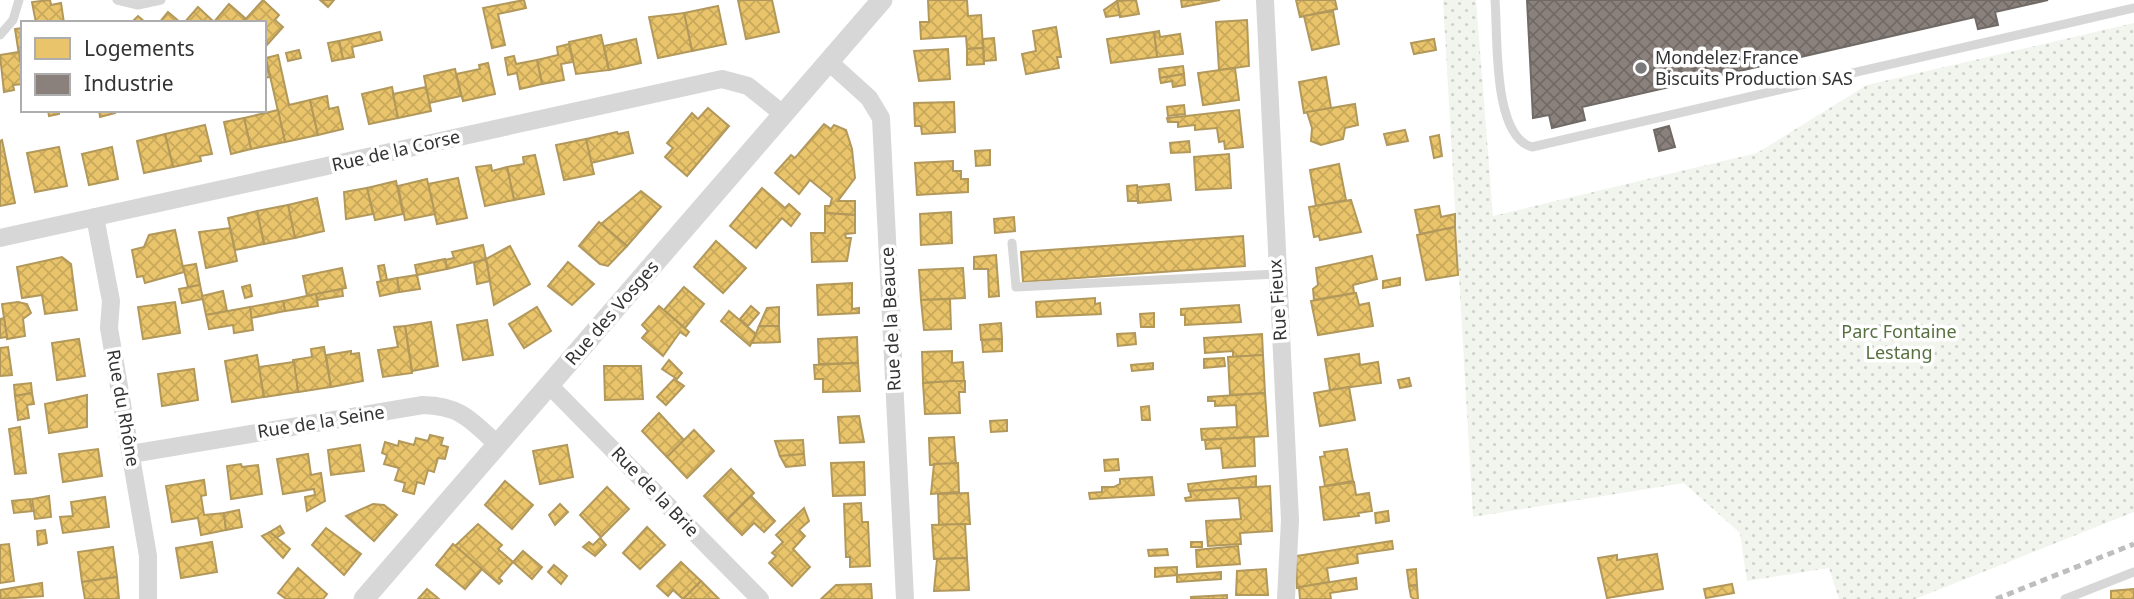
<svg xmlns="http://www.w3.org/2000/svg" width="2134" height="599" viewBox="0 0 2134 599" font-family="'Noto Sans',sans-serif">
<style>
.park{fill:url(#park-dots)}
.homes{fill:url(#homes-cross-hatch);stroke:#b2985a;stroke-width:2}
.industry{fill:url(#industry-cross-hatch);stroke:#706a66;stroke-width:2}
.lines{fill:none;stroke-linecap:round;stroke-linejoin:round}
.service{stroke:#d7d7d7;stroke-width:9}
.minor{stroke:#d7d7d7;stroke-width:18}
.tertiary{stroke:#d7d7d7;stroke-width:21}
.rail{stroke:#bebebe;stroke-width:5;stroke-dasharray:7 5;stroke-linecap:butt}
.poi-dot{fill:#7a7a7a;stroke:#fff;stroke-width:2.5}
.labels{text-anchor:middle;stroke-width:7;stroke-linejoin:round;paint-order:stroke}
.poi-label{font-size:18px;fill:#333;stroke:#fff;text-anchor:start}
.street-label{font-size:18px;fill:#333;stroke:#fff}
.park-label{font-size:18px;fill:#56703f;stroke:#fff}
</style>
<defs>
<pattern id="park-dots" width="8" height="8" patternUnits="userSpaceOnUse" patternTransform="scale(1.75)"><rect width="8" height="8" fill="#f1f5ed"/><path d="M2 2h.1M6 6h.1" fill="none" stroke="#cfd2cc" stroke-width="1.8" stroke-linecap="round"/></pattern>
<pattern id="homes-cross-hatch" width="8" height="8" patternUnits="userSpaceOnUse" patternTransform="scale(1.75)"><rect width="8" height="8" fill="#e9c46a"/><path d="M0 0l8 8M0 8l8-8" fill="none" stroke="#c8a95c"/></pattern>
<pattern id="industry-cross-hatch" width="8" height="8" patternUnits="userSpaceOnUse" patternTransform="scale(1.75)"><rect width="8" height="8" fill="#8a817c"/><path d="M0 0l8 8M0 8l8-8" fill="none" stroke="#716a66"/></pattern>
</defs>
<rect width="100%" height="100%" fill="#fff"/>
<path class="park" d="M 1443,0 L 1476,0 L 1493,216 L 1757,153 L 1867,85 L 2134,23 L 2134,512 L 1915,599 L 1839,599 L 1829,568 L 1747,581 L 1740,533 L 1684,483 L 1473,517 Z"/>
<g class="homes">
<path d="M 50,0 L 51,5 L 61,3 L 64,23 L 36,23 L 32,2 Z"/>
<path d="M 263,0 L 279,15 L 275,20 L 283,27 L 267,45 L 264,23 L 242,23 Z"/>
<path d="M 320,0 L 334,0 L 328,7 Z"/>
<path d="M 524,0 L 526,8 L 498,14 L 505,45 L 492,48 L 483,8 Z"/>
<path d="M 738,0 L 772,0 L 779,32 L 746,39 Z"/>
<path d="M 928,0 L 967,0 L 968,16 L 981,15 L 983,48 L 967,49 L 966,36 L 921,39 L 920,22 L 929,22 Z"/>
<path d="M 1136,0 L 1139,14 L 1120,17 L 1117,1 Z"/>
<path d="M 1181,0 L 1220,0 L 1182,7 Z"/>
<path d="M 1296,0 L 1335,0 L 1337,9 L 1300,17 Z"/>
<path d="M 1117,1 L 1120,15 L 1106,17 L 1104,10 Z"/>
<path d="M 229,4 L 245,18 L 242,23 L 213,23 Z"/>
<path d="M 718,6 L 726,44 L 692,51 L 684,13 Z"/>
<path d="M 198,7 L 214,22 L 213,23 L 184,23 Z"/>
<path d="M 1333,11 L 1339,44 L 1312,50 L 1304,16 Z"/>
<path d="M 168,12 L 181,23 L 159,23 Z"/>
<path d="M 684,13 L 692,51 L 658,58 L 649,17 Z"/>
<path d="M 138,16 L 146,23 L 131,23 Z"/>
<path d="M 1247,20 L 1249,66 L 1219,70 L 1216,22 Z"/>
<path d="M 1056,27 L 1061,57 L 1057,57 L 1059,68 L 1026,74 L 1022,54 L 1036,51 L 1033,31 Z"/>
<path d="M 23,28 L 23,61 L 20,61 L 15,29 Z"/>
<path d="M 1159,31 L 1160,37 L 1180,34 L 1183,54 L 1157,57 L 1154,32 Z"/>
<path d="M 380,32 L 382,40 L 352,47 L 354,57 L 343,59 L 339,41 Z"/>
<path d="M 1154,32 L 1157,57 L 1111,63 L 1107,39 Z"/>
<path d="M 601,35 L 609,70 L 576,74 L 569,42 Z"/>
<path d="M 994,38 L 996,60 L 984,61 L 983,39 Z"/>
<path d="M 636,39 L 641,63 L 609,70 L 604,46 Z"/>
<path d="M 1434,39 L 1436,50 L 1414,54 L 1411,43 Z"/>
<path d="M 339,41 L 343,59 L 332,61 L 328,43 Z"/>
<path d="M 569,44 L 573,62 L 561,64 L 564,80 L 542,84 L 537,60 L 558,55 L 557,47 Z"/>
<path d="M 983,48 L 984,64 L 967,65 L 967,49 Z"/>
<path d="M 948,49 L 950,79 L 919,81 L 914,51 Z"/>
<path d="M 299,50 L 301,58 L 288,61 L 286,53 Z"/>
<path d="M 19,52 L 20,61 L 23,61 L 23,84 L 13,85 L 14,90 L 4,92 L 0,55 Z"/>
<path d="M 278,55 L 289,105 L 310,100 L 318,135 L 285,142 L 266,58 Z"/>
<path d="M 514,56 L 516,64 L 537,60 L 542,84 L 520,89 L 517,73 L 508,75 L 505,58 Z"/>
<path d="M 264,58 L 270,77 L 264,78 Z"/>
<path d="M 488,63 L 495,94 L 463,101 L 456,74 L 480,69 L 479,65 Z"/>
<path d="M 1183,66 L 1184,74 L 1160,78 L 1159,69 Z"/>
<path d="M 1235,68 L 1239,100 L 1203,105 L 1198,73 Z"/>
<path d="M 455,69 L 461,96 L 429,103 L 424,76 Z"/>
<path d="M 1184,74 L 1185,85 L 1173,87 L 1172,81 L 1161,83 L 1160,78 Z"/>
<path d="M 1326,77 L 1331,108 L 1304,113 L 1299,82 Z"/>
<path d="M 392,87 L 398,118 L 369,124 L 362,94 Z"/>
<path d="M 426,87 L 431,111 L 398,118 L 393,94 Z"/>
<path d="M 327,96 L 329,109 L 338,107 L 343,129 L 318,135 L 310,100 Z"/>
<path d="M 954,102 L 955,132 L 922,134 L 921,126 L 915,126 L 914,103 Z"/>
<path d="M 1355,104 L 1358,125 L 1345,128 L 1343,139 L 1321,145 L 1311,141 L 1312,128 L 1307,112 Z"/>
<path d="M 1184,105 L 1185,114 L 1168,116 L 1167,107 Z"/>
<path d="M 708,108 L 729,126 L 687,176 L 665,157 L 673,148 L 667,143 L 692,113 L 698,119 Z"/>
<path d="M 48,110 L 59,110 L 59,114 L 49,116 Z"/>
<path d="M 99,110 L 114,110 L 115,113 L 100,117 Z"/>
<path d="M 278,110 L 285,142 L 251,149 L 244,118 Z"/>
<path d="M 1239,110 L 1243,147 L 1225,149 L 1224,141 L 1219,142 L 1217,128 L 1195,130 L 1195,125 L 1178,127 L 1178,122 L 1168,122 L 1167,118 Z"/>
<path d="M 244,118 L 251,149 L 231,154 L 224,122 Z"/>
<path d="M 824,124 L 831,129 L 834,125 L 846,130 L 852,149 L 855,178 L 838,201 L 855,201 L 855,215 L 825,213 L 825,206 L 830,206 L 832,198 L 810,180 L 799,194 L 775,173 L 791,155 L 795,158 Z"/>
<path d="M 205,125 L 212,154 L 200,156 L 201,161 L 173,167 L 165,134 Z"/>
<path d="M 1405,130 L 1408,141 L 1387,145 L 1384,134 Z"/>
<path d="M 617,132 L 618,134 L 628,132 L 633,153 L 591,163 L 586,139 Z"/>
<path d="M 165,134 L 173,167 L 144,173 L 137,141 Z"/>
<path d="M 1439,135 L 1442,156 L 1434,158 L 1430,137 Z"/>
<path d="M 586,139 L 594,174 L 564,180 L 556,145 Z"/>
<path d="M 2,140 L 15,203 L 0,206 L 0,141 Z"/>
<path d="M 1189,141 L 1190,152 L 1171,153 L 1170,143 Z"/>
<path d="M 59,147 L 67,186 L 35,192 L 27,153 Z"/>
<path d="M 112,147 L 118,179 L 89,185 L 82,154 Z"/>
<path d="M 990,150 L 990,165 L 976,166 L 975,151 Z"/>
<path d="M 1229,154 L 1231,188 L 1196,190 L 1194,157 Z"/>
<path d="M 535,155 L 544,194 L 514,200 L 507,167 L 524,164 L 523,157 Z"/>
<path d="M 953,161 L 953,171 L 961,171 L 961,179 L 968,179 L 968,192 L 917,195 L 915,163 Z"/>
<path d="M 1339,164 L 1346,200 L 1316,206 L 1310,170 Z"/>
<path d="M 491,165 L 492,171 L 507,167 L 514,200 L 485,206 L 476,167 Z"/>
<path d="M 458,178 L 467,218 L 437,224 L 428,184 Z"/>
<path d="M 427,179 L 435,214 L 405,220 L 398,186 Z"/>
<path d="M 396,181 L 403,214 L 375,220 L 367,188 Z"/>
<path d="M 1169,184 L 1171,200 L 1138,203 L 1137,187 Z"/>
<path d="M 1137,185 L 1138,201 L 1128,201 L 1127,186 Z"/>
<path d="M 367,188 L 373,214 L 346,219 L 344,192 Z"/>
<path d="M 762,188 L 785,208 L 789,204 L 800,214 L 791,226 L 782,218 L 756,248 L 730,226 Z"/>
<path d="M 641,191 L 661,207 L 627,246 L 601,224 Z"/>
<path d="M 317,198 L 324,231 L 295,238 L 288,205 Z"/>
<path d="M 1351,200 L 1361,232 L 1320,240 L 1319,236 L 1314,237 L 1309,207 Z"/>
<path d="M 288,205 L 295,238 L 264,244 L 257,211 Z"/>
<path d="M 1439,206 L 1441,217 L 1455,214 L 1455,227 L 1420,234 L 1415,210 Z"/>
<path d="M 257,211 L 264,244 L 235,250 L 228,218 Z"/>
<path d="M 951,212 L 952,243 L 921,245 L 920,214 Z"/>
<path d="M 825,213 L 855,215 L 855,233 L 845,234 L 846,238 L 851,238 L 847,261 L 812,262 L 811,233 L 825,233 Z"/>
<path d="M 1014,217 L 1015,231 L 995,233 L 994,219 Z"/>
<path d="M 599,222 L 627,246 L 608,266 L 600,264 L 579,246 Z"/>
<path d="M 1455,227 L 1458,275 L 1426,280 L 1417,235 Z"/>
<path d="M 230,228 L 237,261 L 206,268 L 199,232 Z"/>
<path d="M 175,230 L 184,272 L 145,283 L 143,276 L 137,277 L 132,250 L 144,247 L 149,235 Z"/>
<path d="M 1243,236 L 1245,266 L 1023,282 L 1021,252 Z"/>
<path d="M 716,241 L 746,268 L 723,293 L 694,267 Z"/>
<path d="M 483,245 L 486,259 L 447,269 L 445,260 L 454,258 L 452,252 Z"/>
<path d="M 510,246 L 530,284 L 494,305 L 486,259 Z"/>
<path d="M 996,255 L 999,296 L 989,297 L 988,269 L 974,269 L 974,257 Z"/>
<path d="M 1372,256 L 1377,279 L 1353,285 L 1354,293 L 1314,300 L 1313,289 L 1318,285 L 1316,268 Z"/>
<path d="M 62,257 L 71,264 L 77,310 L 45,314 L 42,295 L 22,298 L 17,267 Z"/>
<path d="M 445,259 L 447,269 L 417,275 L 415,265 Z"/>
<path d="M 486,259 L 490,281 L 477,284 L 474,263 Z"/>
<path d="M 568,262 L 594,284 L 572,305 L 548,286 Z"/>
<path d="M 196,264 L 200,285 L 188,287 L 183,266 Z"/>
<path d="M 384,265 L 387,280 L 381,281 L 378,266 Z"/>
<path d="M 342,268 L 346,288 L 307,296 L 303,276 Z"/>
<path d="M 963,268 L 965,298 L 921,300 L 919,270 Z"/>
<path d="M 417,275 L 420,289 L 399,292 L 397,278 Z"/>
<path d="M 397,278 L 399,292 L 380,296 L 377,282 Z"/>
<path d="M 1400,278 L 1400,285 L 1383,288 L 1383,281 Z"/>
<path d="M 852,283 L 852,309 L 859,308 L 859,313 L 818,315 L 817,285 Z"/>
<path d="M 200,285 L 203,299 L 182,303 L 179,289 Z"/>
<path d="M 250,285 L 252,296 L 245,298 L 242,287 Z"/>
<path d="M 684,287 L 704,304 L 685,328 L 664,310 Z"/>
<path d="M 342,289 L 343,296 L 317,300 L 316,294 Z"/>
<path d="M 223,291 L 227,311 L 206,315 L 202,296 Z"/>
<path d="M 1356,293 L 1359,305 L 1369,303 L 1373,326 L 1318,335 L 1311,301 Z"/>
<path d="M 316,294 L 318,306 L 285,311 L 283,301 Z"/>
<path d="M 1095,298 L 1095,304 L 1100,303 L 1101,314 L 1037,317 L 1036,302 Z"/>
<path d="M 950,299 L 951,329 L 924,330 L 921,300 Z"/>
<path d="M 283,301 L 285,311 L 251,318 L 250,307 Z"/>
<path d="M 18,302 L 27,304 L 31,313 L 23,319 L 25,336 L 7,339 L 2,304 Z"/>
<path d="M 175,302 L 180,333 L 143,339 L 138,307 Z"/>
<path d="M 1239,305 L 1241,322 L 1185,325 L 1185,315 L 1181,315 L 1181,309 Z"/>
<path d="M 659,306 L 689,332 L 686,336 L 680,332 L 663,356 L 642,338 L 648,331 L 642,325 Z"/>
<path d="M 751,306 L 759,313 L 748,326 L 740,319 Z"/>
<path d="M 250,307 L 253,330 L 234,333 L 233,325 L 209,329 L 206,315 Z"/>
<path d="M 537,307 L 551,331 L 524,348 L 509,324 Z"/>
<path d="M 779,307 L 779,326 L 759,326 L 767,308 Z"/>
<path d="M 729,311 L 756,334 L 750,346 L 721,321 Z"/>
<path d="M 1154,313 L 1154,327 L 1141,327 L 1140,314 Z"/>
<path d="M 4,318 L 7,337 L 0,338 L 0,319 Z"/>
<path d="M 487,320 L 493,355 L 463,360 L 457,325 Z"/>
<path d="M 431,322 L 438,366 L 412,371 L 405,326 Z"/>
<path d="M 1001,323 L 1002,339 L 981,340 L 980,325 Z"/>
<path d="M 405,326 L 412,373 L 383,377 L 378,350 L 398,347 L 394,327 Z"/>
<path d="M 759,326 L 779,326 L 780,342 L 752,343 Z"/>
<path d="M 1135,333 L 1136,344 L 1118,346 L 1117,334 Z"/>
<path d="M 1262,334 L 1263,355 L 1233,357 L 1233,351 L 1205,353 L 1204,338 Z"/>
<path d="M 857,337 L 858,363 L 819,364 L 818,339 Z"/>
<path d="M 79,339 L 85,376 L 57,380 L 52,343 Z"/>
<path d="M 1002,339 L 1002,351 L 983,352 L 982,340 Z"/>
<path d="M 8,347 L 12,375 L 0,376 L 0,348 Z"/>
<path d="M 324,347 L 331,387 L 298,392 L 293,360 L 312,357 L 311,349 Z"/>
<path d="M 351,351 L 351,354 L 359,353 L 363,381 L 331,387 L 326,355 Z"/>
<path d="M 952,351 L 952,363 L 963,362 L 964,381 L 923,383 L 922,352 Z"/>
<path d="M 1359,354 L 1360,365 L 1378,362 L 1381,383 L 1330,390 L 1325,359 Z"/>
<path d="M 257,355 L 264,397 L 232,402 L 225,361 Z"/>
<path d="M 1263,355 L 1265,393 L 1230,395 L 1228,357 Z"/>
<path d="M 1224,358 L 1225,366 L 1204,368 L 1204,359 Z"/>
<path d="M 669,360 L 682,373 L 677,379 L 662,369 Z"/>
<path d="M 294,362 L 298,392 L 264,397 L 259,367 Z"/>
<path d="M 858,363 L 860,391 L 823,392 L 823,379 L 815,379 L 814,365 Z"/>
<path d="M 1153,363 L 1153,369 L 1132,371 L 1131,365 Z"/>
<path d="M 604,366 L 641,366 L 643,399 L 605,400 Z"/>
<path d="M 194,369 L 198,400 L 162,406 L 158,374 Z"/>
<path d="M 1409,378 L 1411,386 L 1400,388 L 1398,380 Z"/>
<path d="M 674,379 L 684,386 L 666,405 L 657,397 Z"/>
<path d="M 953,381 L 965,381 L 965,392 L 959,392 L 960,413 L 925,414 L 923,383 Z"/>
<path d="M 31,383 L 32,393 L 15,396 L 14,385 Z"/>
<path d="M 1349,387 L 1355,420 L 1320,426 L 1314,393 Z"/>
<path d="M 32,393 L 34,404 L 27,405 L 29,418 L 18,420 L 15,396 Z"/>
<path d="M 1265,393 L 1268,436 L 1202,440 L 1201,429 L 1237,427 L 1236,405 L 1215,406 L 1215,401 L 1208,401 L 1208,397 Z"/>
<path d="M 87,395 L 87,427 L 49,433 L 45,404 Z"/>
<path d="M 1149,406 L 1150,420 L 1142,420 L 1141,407 Z"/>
<path d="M 659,413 L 684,440 L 667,457 L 642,431 Z"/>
<path d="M 859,416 L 864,442 L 840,443 L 838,417 Z"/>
<path d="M 1007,420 L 1007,431 L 991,432 L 990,421 Z"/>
<path d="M 20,427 L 26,473 L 15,474 L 9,429 Z"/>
<path d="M 694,430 L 714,451 L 687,478 L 667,457 Z"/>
<path d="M 430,435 L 443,438 L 441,445 L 448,447 L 445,459 L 438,458 L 434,472 L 428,470 L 424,484 L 417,482 L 414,494 L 403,491 L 405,483 L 395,480 L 399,468 L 384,464 L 387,455 L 382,453 L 385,442 L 398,446 L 399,441 L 414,445 L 416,438 L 428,441 Z"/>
<path d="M 954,437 L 956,464 L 930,465 L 929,438 Z"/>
<path d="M 1254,437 L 1255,466 L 1223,468 L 1221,448 L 1206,449 L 1205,440 Z"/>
<path d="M 803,440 L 804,454 L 780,456 L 775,441 Z"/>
<path d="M 360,445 L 364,471 L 331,475 L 328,450 Z"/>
<path d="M 567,445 L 573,477 L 540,484 L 533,451 Z"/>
<path d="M 98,449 L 102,476 L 63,482 L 59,454 Z"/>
<path d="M 1347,449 L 1353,481 L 1325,486 L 1320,457 L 1325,456 L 1324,452 Z"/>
<path d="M 308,454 L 311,475 L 321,473 L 325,501 L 307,511 L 305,497 L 315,495 L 314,489 L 283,494 L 277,459 Z"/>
<path d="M 804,454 L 805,465 L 786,467 L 780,456 Z"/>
<path d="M 1118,459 L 1119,470 L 1105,471 L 1104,460 Z"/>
<path d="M 864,462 L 865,495 L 833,496 L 831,463 Z"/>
<path d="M 958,463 L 959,492 L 931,494 L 934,464 Z"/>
<path d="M 241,464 L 242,467 L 258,465 L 262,494 L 231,499 L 227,466 Z"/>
<path d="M 731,469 L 754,493 L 727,520 L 704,496 Z"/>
<path d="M 1256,476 L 1256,487 L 1189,491 L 1188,484 Z"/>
<path d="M 1152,477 L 1154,495 L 1090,499 L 1089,493 L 1102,492 L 1102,487 L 1114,487 L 1120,484 L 1120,479 Z"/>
<path d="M 204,480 L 206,495 L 201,496 L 204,515 L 224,513 L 226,530 L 201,535 L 198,518 L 172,522 L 166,486 Z"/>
<path d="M 505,481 L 533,505 L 512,529 L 485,505 Z"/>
<path d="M 1354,482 L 1356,495 L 1369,493 L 1372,511 L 1358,513 L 1359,516 L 1324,520 L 1320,487 Z"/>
<path d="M 1270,486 L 1272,531 L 1240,533 L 1241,544 L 1208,546 L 1206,521 L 1241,519 L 1239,498 L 1186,501 L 1185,498 L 1191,497 L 1190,491 Z"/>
<path d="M 607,487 L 629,509 L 601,537 L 580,515 Z"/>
<path d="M 968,493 L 970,524 L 939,525 L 938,494 Z"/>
<path d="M 49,496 L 51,517 L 35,519 L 32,499 Z"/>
<path d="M 751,496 L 775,521 L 764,532 L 754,523 L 742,535 L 727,520 Z"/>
<path d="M 105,497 L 109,527 L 63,533 L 60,517 L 73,516 L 71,502 Z"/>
<path d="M 30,499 L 32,511 L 14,513 L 12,501 Z"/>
<path d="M 861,503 L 862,522 L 868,522 L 870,566 L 850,567 L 850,557 L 846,557 L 844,504 Z"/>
<path d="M 373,504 L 384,505 L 397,515 L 374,541 L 346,516 Z"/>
<path d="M 560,504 L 568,512 L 555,525 L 549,515 Z"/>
<path d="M 804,508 L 809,521 L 799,530 L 805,536 L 793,549 L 810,567 L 792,586 L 769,563 L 776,556 L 772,553 L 783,542 L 776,535 Z"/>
<path d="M 239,510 L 242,527 L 226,530 L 224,513 Z"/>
<path d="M 1388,511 L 1389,521 L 1376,523 L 1375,513 Z"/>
<path d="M 478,524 L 502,545 L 498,549 L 513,562 L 499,578 L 502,581 L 499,584 L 455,546 Z"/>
<path d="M 965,524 L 967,558 L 934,559 L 932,525 Z"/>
<path d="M 280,526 L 284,533 L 276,538 L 270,532 Z"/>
<path d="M 647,527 L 665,545 L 640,569 L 623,553 Z"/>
<path d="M 326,528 L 361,554 L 344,575 L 312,545 Z"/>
<path d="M 45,530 L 47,543 L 38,545 L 37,531 Z"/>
<path d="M 270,532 L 290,549 L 283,558 L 262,536 Z"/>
<path d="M 600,538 L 606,545 L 595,556 L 583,547 L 589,542 L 593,545 Z"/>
<path d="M 1392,541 L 1393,549 L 1357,554 L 1358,563 L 1327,568 L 1329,582 L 1297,588 L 1296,556 Z"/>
<path d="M 212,542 L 217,572 L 181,578 L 176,548 Z"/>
<rect x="1191" y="542" width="11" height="5"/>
<path d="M 9,544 L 14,581 L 0,583 L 0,545 Z"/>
<path d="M 453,544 L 482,569 L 465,589 L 436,565 Z"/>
<path d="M 1238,546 L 1240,564 L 1197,567 L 1196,550 Z"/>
<path d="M 113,547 L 117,577 L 82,582 L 78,552 Z"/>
<path d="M 1167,549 L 1168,555 L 1149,556 L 1148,550 Z"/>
<path d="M 523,551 L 542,567 L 532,579 L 513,562 Z"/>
<path d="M 1657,554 L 1663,589 L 1607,598 L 1598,558 L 1617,555 L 1617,560 Z"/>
<path d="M 967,558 L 969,590 L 934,591 L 937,559 Z"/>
<path d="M 681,562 L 701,581 L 683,599 L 673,590 L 668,596 L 657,586 Z"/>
<path d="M 554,565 L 567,576 L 561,584 L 548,572 Z"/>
<path d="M 1177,567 L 1177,575 L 1155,577 L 1155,568 Z"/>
<path d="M 298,568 L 327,594 L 323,599 L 286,599 L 278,593 Z"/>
<path d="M 1266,569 L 1268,595 L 1236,595 L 1237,571 Z"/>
<path d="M 1416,569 L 1417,585 L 1409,586 L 1407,570 Z"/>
<path d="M 1221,572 L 1221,579 L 1177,582 L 1177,575 Z"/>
<path d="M 117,577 L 119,599 L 85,599 L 82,582 Z"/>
<path d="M 1356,578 L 1357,589 L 1330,593 L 1331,599 L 1300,599 L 1299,587 Z"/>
<path d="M 701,581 L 719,599 L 683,599 Z"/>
<path d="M 42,583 L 43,596 L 1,599 L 0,590 Z"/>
<path d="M 871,584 L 872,599 L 821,599 L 836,585 Z"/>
<path d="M 1732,584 L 1734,593 L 1706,598 L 1704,589 Z"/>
<path d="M 1417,585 L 1418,599 L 1414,599 L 1411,597 L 1409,586 Z"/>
<path d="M 427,589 L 439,599 L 418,599 Z"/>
<path d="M 2134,589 L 2134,599 L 2111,599 L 2111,591 Z"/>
<path d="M 1227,595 L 1227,599 L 1191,599 L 1191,597 Z"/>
</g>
<g class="industry">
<path d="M 1527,0 L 2048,0 L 1995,12 L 1998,25 L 1978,29 L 1975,17 L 1582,107 L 1585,120 L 1552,128 L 1549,115 L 1533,118 Z"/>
<path d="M 1669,126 L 1675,147 L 1659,151 L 1654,130 Z"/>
</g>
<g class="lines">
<g class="service">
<path d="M 117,0 L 138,5 L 161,0"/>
<path d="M 1495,0 C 1498,35 1492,136 1532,147 L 2134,8"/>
<path d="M 0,35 L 13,20 L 19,0"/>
<path d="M 1012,243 L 1016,287 L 1276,274"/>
<path d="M 2065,599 L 2134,572"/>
</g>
<g class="minor">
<path d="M 1265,0 L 1290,520 L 1286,599"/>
<path d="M 828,61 L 869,98 L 881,118 L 905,599"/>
<path d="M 95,217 L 111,301 L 109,328 L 148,556 L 148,599"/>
<path d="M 0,238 L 722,79 L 748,86 L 783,114"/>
<path d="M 550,386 L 760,599"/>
<path d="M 131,454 L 423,405 C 461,406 471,420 498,445"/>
</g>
<path class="tertiary" d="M 364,599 L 882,0"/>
<path class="rail" d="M 1996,599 L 2134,544"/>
</g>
<circle class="poi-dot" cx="1641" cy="68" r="7"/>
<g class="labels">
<g class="poi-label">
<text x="1655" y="64">Mondelez France<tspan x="1655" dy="21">Biscuits Production SAS</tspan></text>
</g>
<g class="street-label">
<text transform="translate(396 151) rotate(-13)" y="6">Rue de la Corse</text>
<text transform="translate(1278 300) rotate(-94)" y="6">Rue Fieux</text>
<text transform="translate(612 313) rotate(-49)" y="6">Rue des Vosges</text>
<text transform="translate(891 319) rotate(-93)" y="6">Rue de la Beauce</text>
<text transform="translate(123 408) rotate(80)" y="6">Rue du Rhône</text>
<text transform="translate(321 422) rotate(-9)" y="6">Rue de la Seine</text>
<text transform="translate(655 492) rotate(46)" y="6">Rue de la Brie</text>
</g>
<g class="park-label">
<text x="1899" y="338">Parc Fontaine<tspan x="1899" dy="21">Lestang</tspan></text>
</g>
</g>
<rect x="21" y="21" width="245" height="91" fill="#ffffff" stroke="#adadad" stroke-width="2"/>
<rect x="35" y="38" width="35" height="21" fill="#e9c46a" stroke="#adadad" stroke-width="2"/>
<text x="84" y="56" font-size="21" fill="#333333">Logements</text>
<rect x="35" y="74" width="35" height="21" fill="#8a817c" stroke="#adadad" stroke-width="2"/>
<text x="84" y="91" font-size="21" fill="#333333">Industrie</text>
</svg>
